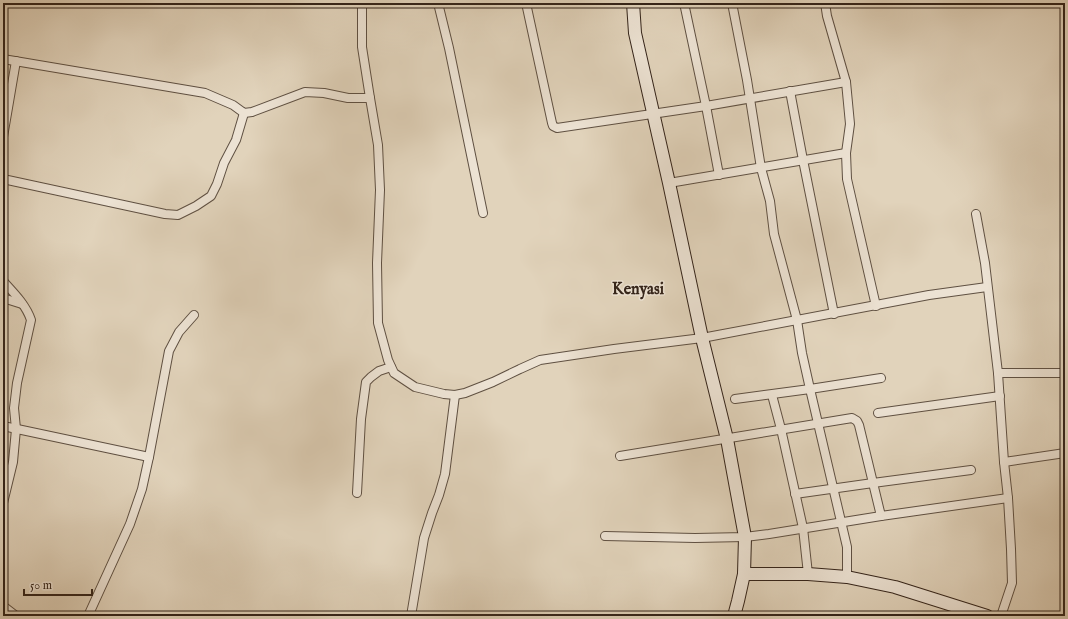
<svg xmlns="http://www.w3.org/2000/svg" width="1068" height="619" viewBox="0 0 1068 619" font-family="'IM FELL English',serif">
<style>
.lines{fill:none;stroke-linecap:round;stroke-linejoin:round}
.street-casing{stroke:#5f5042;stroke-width:10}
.secondary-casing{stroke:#34241a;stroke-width:14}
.street{stroke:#ece2d3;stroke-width:8}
.secondary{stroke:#ece2d3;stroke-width:12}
.labels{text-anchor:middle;stroke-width:3;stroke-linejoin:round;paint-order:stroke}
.district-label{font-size:16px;font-weight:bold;fill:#34241a;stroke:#ece2d3}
</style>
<rect width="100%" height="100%" fill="#e1d3bb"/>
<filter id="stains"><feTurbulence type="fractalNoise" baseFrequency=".005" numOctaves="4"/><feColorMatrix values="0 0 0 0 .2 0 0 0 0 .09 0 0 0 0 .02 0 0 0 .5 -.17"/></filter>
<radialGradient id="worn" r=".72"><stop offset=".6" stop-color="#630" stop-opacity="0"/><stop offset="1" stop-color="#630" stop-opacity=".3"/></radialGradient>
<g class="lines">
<g class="street-casing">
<g id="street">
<path d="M 362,3 L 362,47 L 370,98 L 378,145 L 380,190 L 377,263 L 378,323 L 388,360 L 394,373 L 415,387 L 444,394 L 455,395 L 465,393 L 493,382 L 520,369 L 540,360 L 614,349 L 702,338 L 929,295 L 987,287"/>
<path d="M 438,3 L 449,48 L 483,213"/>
<path d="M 526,3 L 552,123 L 553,126 L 557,128 L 706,106 L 846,82"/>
<path d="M 684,3 L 706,106 L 719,175"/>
<path d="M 732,3 L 747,80 L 761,168 L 770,201 L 774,234 L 797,320 L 802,353 L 810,389 L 847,547 L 847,577"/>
<path d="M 825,3 L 827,16 L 846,82 L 850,124 L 846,153 L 847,179 L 876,306"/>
<path d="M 3,59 L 205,93 L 233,105 L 244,113 L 252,112 L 305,92 L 324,93 L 348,98 L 370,98"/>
<path d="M 790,91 L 803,160 L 834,314"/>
<path d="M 3,137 L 16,61"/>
<path d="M 3,179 L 165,214 L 178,215 L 196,206 L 211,196 L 217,184 L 224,163 L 236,140 L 244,113"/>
<path d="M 669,183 L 846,153"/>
<path d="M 976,214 L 985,263 L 998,373 L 1004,462 L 1008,498 L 1011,549 L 1012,583 L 1001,616"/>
<path d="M 3,281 C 14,293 26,305 31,320 L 17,383 L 14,408 L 16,429 L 13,462 L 3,503"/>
<path d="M 3,298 L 22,304"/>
<path d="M 998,373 L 1065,373"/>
<path d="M 772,395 L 781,429 L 803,528 L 808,574"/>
<path d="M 735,399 L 810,389 L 881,378"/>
<path d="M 878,413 L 1000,396"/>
<path d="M 3,426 L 149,457"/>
<path d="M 1004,462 L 1065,453"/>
<path d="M 357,493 L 361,419 L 366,382 L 371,377 L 379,371 L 391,367"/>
<path d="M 795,494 L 873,483 L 971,470"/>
<path d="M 881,516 L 1008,498"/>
<path d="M 605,536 L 695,538 L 745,537 L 769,534 L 881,516 L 859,425 L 857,421 L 852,418 L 620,456"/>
<path d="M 3,606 L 16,616"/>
<path d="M 88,616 L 130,524 L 142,489 L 149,457 L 169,351 L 179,332 L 194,315"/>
<path d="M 411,616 L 424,538 L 432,513 L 439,495 L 445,474 L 455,395"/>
</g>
</g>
<g class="secondary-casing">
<g id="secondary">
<path d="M 633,3 L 635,33 L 669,183 L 702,338 L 727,439 L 745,537 L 744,574 L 738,601 L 734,616"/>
<path d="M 744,574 L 808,574 L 847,577 L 895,587 L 987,616"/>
</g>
</g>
<use href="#street" class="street"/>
<use href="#secondary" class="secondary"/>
</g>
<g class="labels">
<g class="district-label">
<text x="638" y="294">Kenyasi</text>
</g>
</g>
<rect width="1068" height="619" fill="none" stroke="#e1d3bb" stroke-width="16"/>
<rect x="4" y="4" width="1060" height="611" fill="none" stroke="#34241a" stroke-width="2"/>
<rect x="8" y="8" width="1052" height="603" fill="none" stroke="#34241a"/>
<path d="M24 589v6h68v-6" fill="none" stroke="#34241a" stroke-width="2"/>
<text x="30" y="589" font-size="12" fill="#34241a" stroke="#ece2d3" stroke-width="3" paint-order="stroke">50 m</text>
<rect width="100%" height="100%" filter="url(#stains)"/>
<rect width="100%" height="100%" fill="url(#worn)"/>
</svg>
